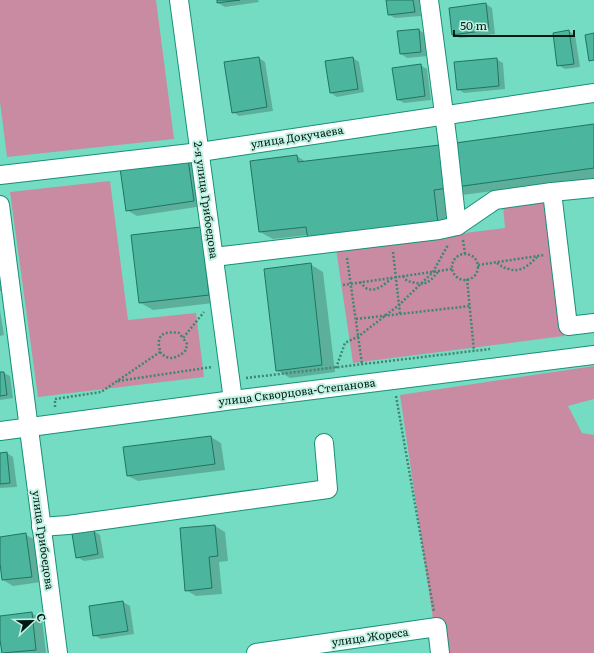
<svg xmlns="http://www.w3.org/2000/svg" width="594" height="653" viewBox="0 0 594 653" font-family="Literata,serif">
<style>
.green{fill:#c98ba2}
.shadow{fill:#0003}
.building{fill:#4bb69d;stroke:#207463}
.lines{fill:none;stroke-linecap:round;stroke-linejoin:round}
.minor-casing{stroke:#179079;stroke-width:20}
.path{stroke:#408574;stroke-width:2.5;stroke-dasharray:2 2;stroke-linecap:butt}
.minor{stroke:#fff;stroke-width:18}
.labels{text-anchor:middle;stroke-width:4;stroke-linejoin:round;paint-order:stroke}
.street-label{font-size:11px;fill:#001b14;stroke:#c2f2e4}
</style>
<rect width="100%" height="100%" fill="#74dcc2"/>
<g class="green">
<path d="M 0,0 L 156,0 L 174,139 L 7,157 L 0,102 Z"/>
<path d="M 110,181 L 128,320 L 196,313 L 204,377 L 38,397 L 10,192 Z"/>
<path d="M 544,200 L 564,336 L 353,363 L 336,249 L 505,228 L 503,205 Z"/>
<path d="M 594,366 L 594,399 L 568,406 L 582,433 L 594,435 L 594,653 L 438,653 L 400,395 Z"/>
</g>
<g class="shadow">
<path d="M 218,0 L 258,0 L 259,2 L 225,7 L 218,3 Z"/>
<path d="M 387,0 L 419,0 L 421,16 L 395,18 L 389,15 Z"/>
<path d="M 486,4 L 492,8 L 495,34 L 460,38 L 453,34 Z"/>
<path d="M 419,30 L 425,34 L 428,56 L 407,58 L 401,54 Z"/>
<path d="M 569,31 L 575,35 L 580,67 L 565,69 L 558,65 Z"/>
<path d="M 259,58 L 265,62 L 273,111 L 239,116 L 233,112 Z"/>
<path d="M 353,58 L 359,62 L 364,92 L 337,97 L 331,93 Z"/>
<path d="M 496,59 L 503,63 L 505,89 L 464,93 L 458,89 Z"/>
<path d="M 420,65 L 427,69 L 431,100 L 404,103 L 397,99 Z"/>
<path d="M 594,125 L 594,178 L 447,197 L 451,232 L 308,235 L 273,239 L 260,232 L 297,156 L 306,162 L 448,145 Z"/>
<path d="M 188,160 L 198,166 L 203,206 L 137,216 L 127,210 Z"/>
<path d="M 214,236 L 222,302 L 153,310 L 139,302 Z"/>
<path d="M 0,264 L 5,290 L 0,291 Z"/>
<path d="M 310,264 L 323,272 L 335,372 L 290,378 L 277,370 Z"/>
<path d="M 0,310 L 4,335 L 0,336 Z"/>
<path d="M 0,373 L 4,373 L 10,376 L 13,398 L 0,400 Z"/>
<path d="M 211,437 L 221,443 L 225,470 L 138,481 L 128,476 Z"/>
<path d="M 7,453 L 13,457 L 17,487 L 0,488 L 0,454 Z"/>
<path d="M 215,526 L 225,532 L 228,561 L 219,562 L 222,594 L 196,596 L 186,590 Z"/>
<path d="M 94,531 L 100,535 L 104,558 L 84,561 L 77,557 Z"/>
<path d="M 26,535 L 36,540 L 41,582 L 13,586 L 3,580 L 0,555 L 0,538 Z"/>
<path d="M 123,602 L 130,606 L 134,634 L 101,639 L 94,635 Z"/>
<path d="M 31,613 L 42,619 L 46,653 L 3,653 L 0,631 L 0,617 Z"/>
</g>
<g class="building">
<path d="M 217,0 L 240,0 L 217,3 Z"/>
<path d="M 386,0 L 413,0 L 415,12 L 388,15 Z"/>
<path d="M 486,3 L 489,30 L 452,35 L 449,8 Z"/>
<path d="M 419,29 L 421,52 L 400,54 L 397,31 Z"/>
<path d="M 569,30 L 574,64 L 557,66 L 553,33 Z"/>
<path d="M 594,33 L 594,60 L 589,61 L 585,35 Z"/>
<path d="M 259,57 L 267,107 L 232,113 L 224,62 Z"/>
<path d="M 353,57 L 358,89 L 330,93 L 325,61 Z"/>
<path d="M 497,58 L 499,86 L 457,90 L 454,62 Z"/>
<path d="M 421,64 L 425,96 L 397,100 L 392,68 Z"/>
<path d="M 594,124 L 594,168 L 434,190 L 438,224 L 308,240 L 306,227 L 259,232 L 250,161 L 297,155 L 298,162 L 448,144 Z"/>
<path d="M 188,159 L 194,201 L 126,211 L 120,168 Z"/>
<path d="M 201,227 L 209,295 L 139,303 L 131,235 Z"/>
<path d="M 311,263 L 322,365 L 276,371 L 264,269 Z"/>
<path d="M 0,372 L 4,372 L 7,395 L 0,396 Z"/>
<path d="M 211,436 L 215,464 L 127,476 L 123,447 Z"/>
<path d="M 7,452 L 10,483 L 0,484 L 0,453 Z"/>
<path d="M 215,525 L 218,556 L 209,557 L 212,588 L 185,591 L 180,528 Z"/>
<path d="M 94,530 L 98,554 L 76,558 L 72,534 Z"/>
<path d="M 26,533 L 32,577 L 2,580 L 0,563 L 0,537 Z"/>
<path d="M 123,601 L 128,631 L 93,636 L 89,606 Z"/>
<path d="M 32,612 L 36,650 L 2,653 L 0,640 L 0,616 Z"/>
</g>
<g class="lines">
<g class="minor-casing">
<g id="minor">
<path d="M 179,0 L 233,400"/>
<path d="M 429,0 L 448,144 L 457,226"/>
<path d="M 0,175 L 200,152 L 594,93"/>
<path d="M 552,192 L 568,326 L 594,323"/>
<path d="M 0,205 L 58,653"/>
<path d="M 214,257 L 439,230 L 457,226 L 495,200 L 552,192 L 594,188"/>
<path d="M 0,431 L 233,400 L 594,355"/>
<path d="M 41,527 L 68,525 L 328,489 L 324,443"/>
<path d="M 256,653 L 437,627 L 440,653"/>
</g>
</g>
<g class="path">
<path d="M 463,240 L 465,254"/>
<path d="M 393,252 L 400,314"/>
<circle cx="465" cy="267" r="13"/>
<path d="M 347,258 L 362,364"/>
<path d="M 497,263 C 501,266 504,268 509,269 C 521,273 529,265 537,257"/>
<path d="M 478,265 L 544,255"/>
<path d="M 403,276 L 407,281 C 425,285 426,286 438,272"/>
<path d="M 467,279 L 474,351"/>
<path d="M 360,282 C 362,284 365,288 368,289 C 377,292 386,283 392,278"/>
<path d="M 343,285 L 452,269"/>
<path d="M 356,319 L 470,306"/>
<path d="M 160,352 C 169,362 178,358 186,350 L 187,344 L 183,338"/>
<path d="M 336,368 L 345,343 L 359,336 L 399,305 L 433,272 L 448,245"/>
<path d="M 246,378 L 490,349"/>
<path d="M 118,381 L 212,367"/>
<path d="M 396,396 L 434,612"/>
<path d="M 55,407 L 55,399 L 101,392 L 160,352 C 160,349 158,344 159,341 C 160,331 172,332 179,333 L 183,338 L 204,312"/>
</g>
<use href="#minor" class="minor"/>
</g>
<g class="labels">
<g class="street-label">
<text transform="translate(297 137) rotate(-9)" y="4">улица Докучаева</text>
<text transform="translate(206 200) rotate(82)" y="4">2-я улица Грибоедова</text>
<text transform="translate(297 392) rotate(-7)" y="4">улица Скворцова-Степанова</text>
<text transform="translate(43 540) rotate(82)" y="4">улица Грибоедова</text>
<text transform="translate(370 637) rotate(-8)" y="4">улица Жореса</text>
</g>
</g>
<g transform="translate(32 621) rotate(68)" stroke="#c2f2e4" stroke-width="3" paint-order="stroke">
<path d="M0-3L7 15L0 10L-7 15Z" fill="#001b14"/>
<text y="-6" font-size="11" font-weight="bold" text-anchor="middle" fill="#001b14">С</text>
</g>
<path d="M454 30v6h120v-6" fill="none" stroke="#001b14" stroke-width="2"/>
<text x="460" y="30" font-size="12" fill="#001b14" stroke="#c2f2e4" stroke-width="3" paint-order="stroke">50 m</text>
</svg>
